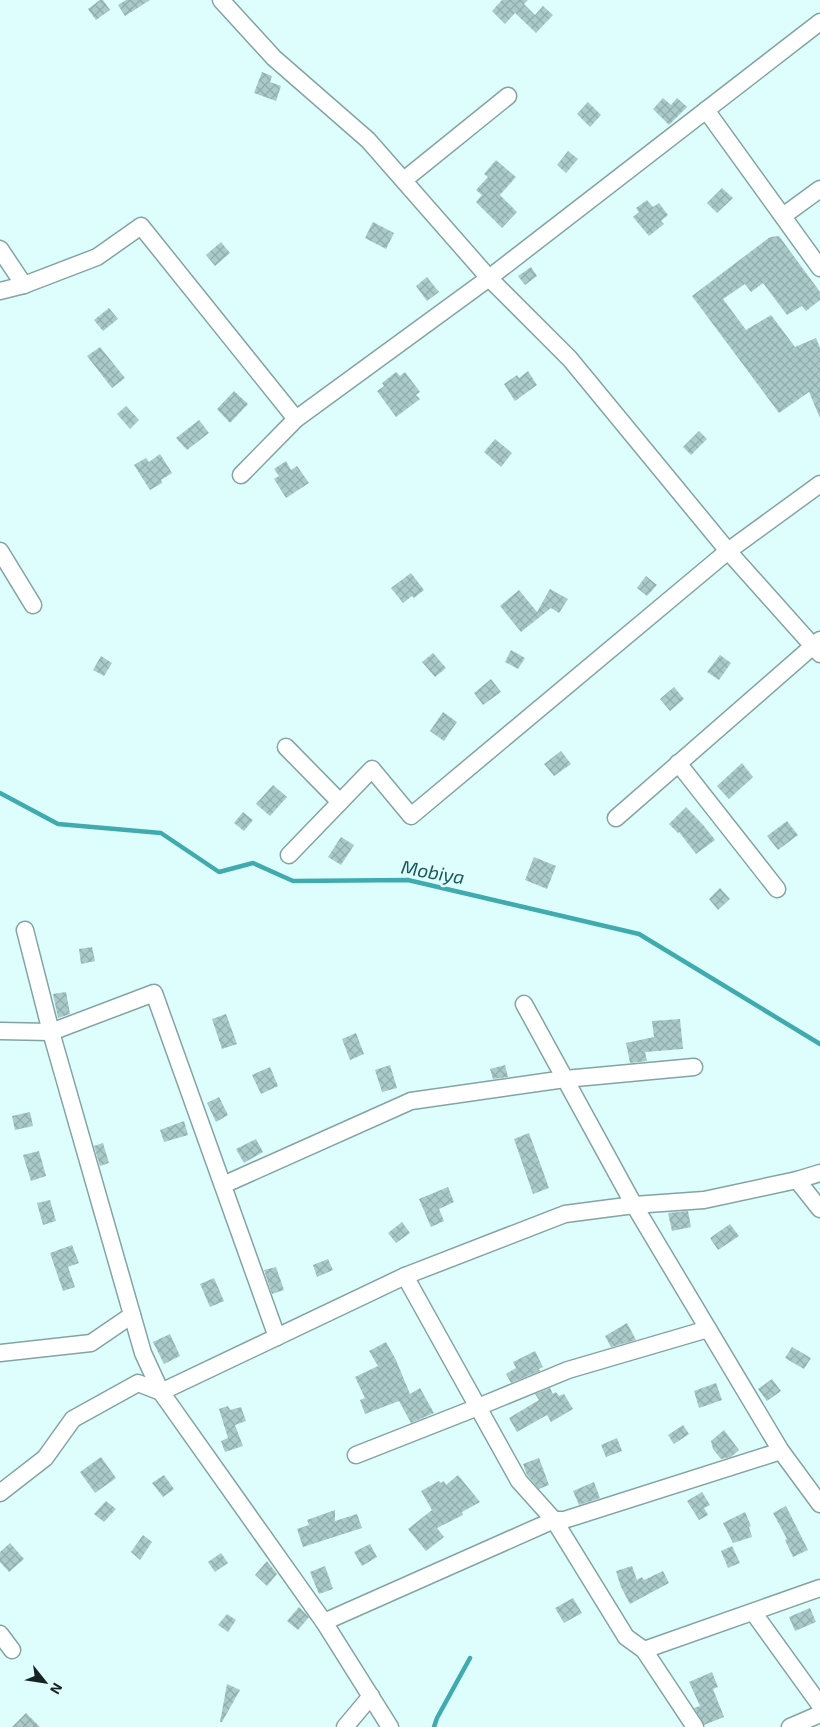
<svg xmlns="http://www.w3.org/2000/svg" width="820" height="1727" viewBox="0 0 820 1727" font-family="'Exo 2',sans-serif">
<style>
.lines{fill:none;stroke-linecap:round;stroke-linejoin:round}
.stream{stroke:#3fabae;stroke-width:4.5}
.building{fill:url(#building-cross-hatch)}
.street-casing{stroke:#85a3a3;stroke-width:19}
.street{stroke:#fff;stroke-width:16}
.labels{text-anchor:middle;stroke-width:5;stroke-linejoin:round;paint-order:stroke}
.water-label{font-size:19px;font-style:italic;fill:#1b5759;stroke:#defefe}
</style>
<defs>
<pattern id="building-cross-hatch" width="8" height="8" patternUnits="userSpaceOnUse" patternTransform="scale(1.25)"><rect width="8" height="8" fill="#aac9c9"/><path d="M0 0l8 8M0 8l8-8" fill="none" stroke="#92acac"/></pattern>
</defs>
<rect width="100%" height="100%" fill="#defefe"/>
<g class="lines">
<g class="stream">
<path d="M 0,793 L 58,824 L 161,833 L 219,872 L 253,863 L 293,881 L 408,880 L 639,934 L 820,1044"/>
<path d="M 434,1727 L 437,1718 L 470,1658"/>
</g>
</g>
<g class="building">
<path d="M 100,0 L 103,0 L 110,10 L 96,20 L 88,9 Z"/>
<path d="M 126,0 L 150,0 L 125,16 L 118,5 Z"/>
<path d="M 502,0 L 528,0 L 524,4 L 535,15 L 543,6 L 553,15 L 536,33 L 515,13 L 505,24 L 492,11 Z"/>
<path d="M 262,72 L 272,76 L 270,82 L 281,86 L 276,101 L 254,93 Z"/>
<path d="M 663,98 L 671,105 L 677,98 L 687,107 L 669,125 L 653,109 Z"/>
<path d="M 588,102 L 601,115 L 590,127 L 577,114 Z"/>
<path d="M 568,151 L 578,159 L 566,173 L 557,165 Z"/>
<path d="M 496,160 L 516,177 L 500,195 L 517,212 L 502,228 L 476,202 L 482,195 L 476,190 L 488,177 L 484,174 Z"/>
<path d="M 722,188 L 733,198 L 717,213 L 707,203 Z"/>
<path d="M 647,200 L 653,207 L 659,203 L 668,215 L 661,221 L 664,224 L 649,236 L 633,217 L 639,212 L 636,208 Z"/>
<path d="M 373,222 L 394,233 L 386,249 L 365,238 Z"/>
<path d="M 779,236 L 820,292 L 820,300 L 806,311 L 802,306 L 787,315 L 763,283 L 751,292 L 745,284 L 723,299 L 746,330 L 771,315 L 795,347 L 816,338 L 820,348 L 820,418 L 809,392 L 779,413 L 692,296 L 770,237 Z"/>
<path d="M 221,242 L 230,253 L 215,266 L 206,255 Z"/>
<path d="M 531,267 L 537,276 L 525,285 L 518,276 Z"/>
<path d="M 427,277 L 439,292 L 427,301 L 416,286 Z"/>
<path d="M 109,308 L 118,319 L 103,331 L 94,320 Z"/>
<path d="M 100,347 L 125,378 L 112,388 L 87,356 Z"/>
<path d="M 528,371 L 537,385 L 515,401 L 504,384 L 517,375 L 519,378 Z"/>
<path d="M 396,372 L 400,376 L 405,372 L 420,392 L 416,395 L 420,399 L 396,417 L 377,391 L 384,386 L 382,383 Z"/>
<path d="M 234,391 L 248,404 L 230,423 L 217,409 Z"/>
<path d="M 126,406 L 139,420 L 130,429 L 117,414 Z"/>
<path d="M 199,420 L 209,433 L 187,450 L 176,438 Z"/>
<path d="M 699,431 L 707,439 L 691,455 L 683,447 Z"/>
<path d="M 495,439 L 512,453 L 501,467 L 484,452 Z"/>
<path d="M 160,454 L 172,473 L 161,480 L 162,483 L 150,490 L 134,465 L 146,458 L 149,462 Z"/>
<path d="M 286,461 L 291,470 L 297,466 L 309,483 L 286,498 L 274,479 L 279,476 L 274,469 Z"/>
<path d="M 411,573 L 424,590 L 414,598 L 412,596 L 403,603 L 391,588 Z"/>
<path d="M 646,576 L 657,585 L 647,596 L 637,588 Z"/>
<path d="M 550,589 L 568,599 L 559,613 L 551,608 L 521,632 L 500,606 L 519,590 L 537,612 Z"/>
<path d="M 511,650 L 525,658 L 518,669 L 505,662 Z"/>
<path d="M 433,653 L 446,668 L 435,677 L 422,662 Z"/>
<path d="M 720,655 L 731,663 L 719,680 L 707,672 Z"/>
<path d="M 101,656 L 112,663 L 104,676 L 93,670 Z"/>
<path d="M 491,679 L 501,692 L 483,705 L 474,693 Z"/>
<path d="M 674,687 L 684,699 L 670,711 L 660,699 Z"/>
<path d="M 443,712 L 457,722 L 444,741 L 430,731 Z"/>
<path d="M 561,751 L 571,764 L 554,776 L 544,764 Z"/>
<path d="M 742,763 L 753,777 L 729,799 L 717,786 Z"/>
<path d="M 273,785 L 287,797 L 270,816 L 256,804 Z"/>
<path d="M 686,807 L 704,826 L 715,840 L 696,854 L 679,832 L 678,833 L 669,824 Z"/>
<path d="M 243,812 L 253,820 L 244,831 L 234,823 Z"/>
<path d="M 787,821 L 798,835 L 778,850 L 767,836 Z"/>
<path d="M 341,837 L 354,845 L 341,865 L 328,857 Z"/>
<path d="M 534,857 L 556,866 L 547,889 L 525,880 Z"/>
<path d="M 720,888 L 730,899 L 718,910 L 709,899 Z"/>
<path d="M 92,947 L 95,961 L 81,964 L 79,949 Z"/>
<path d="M 66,992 L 70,1014 L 58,1018 L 53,994 Z"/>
<path d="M 226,1014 L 237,1044 L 222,1049 L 212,1019 Z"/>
<path d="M 680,1019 L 683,1049 L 645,1052 L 647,1061 L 630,1063 L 626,1043 L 654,1037 L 652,1021 Z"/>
<path d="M 356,1033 L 364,1054 L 350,1060 L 342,1039 Z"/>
<path d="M 390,1065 L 397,1088 L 382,1092 L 375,1070 Z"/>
<path d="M 505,1065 L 508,1077 L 493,1079 L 490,1069 Z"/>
<path d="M 270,1067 L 278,1086 L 261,1094 L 252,1075 Z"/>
<path d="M 219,1097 L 228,1115 L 216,1122 L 207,1103 Z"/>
<path d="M 30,1112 L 33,1126 L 15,1130 L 12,1116 Z"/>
<path d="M 184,1121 L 188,1135 L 164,1142 L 160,1130 Z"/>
<path d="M 529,1133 L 549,1188 L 533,1194 L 514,1139 Z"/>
<path d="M 256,1139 L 263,1152 L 244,1163 L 236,1149 Z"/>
<path d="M 103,1143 L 109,1163 L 100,1166 L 94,1146 Z"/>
<path d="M 39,1151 L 46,1176 L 31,1181 L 23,1155 Z"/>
<path d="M 448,1187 L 454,1202 L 439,1209 L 444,1221 L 431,1227 L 419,1199 Z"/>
<path d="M 50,1200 L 56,1221 L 43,1225 L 37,1203 Z"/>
<path d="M 688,1211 L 691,1227 L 672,1231 L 668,1213 Z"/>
<path d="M 402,1222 L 410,1233 L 396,1243 L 388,1233 Z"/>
<path d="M 730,1224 L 739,1236 L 718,1250 L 710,1238 Z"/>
<path d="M 72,1245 L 79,1263 L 68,1267 L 75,1287 L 63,1291 L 50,1253 Z"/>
<path d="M 328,1259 L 333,1270 L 317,1277 L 313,1265 Z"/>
<path d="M 276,1267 L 284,1290 L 272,1294 L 264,1270 Z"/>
<path d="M 214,1278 L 224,1301 L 210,1307 L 200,1284 Z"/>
<path d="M 627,1323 L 636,1340 L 611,1347 L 605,1336 Z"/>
<path d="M 170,1334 L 180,1356 L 164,1364 L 153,1342 Z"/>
<path d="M 386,1342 L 396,1360 L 410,1394 L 420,1388 L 434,1413 L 411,1423 L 399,1401 L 365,1414 L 360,1400 L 365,1398 L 355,1377 L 378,1366 L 369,1351 Z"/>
<path d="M 792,1347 L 811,1358 L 804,1369 L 785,1358 Z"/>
<path d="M 535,1351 L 543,1367 L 539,1369 L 540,1371 L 511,1383 L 506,1374 L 516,1368 L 513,1362 Z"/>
<path d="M 772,1379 L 781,1391 L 767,1401 L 758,1389 Z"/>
<path d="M 716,1383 L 722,1400 L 699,1408 L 694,1391 Z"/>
<path d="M 550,1388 L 553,1394 L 556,1392 L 559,1396 L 564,1394 L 573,1409 L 551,1422 L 547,1415 L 517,1432 L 509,1418 L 539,1400 L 535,1394 Z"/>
<path d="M 228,1406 L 230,1410 L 241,1407 L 246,1421 L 235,1425 L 243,1446 L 225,1452 L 221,1441 L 228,1438 L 219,1409 Z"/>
<path d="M 683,1425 L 689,1434 L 674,1444 L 668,1435 Z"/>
<path d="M 724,1430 L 739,1450 L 731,1457 L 721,1459 L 713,1449 L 711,1441 Z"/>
<path d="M 617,1438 L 622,1451 L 606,1457 L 601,1445 Z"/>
<path d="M 101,1457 L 116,1478 L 95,1493 L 80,1472 Z"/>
<path d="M 539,1458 L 549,1485 L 539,1489 L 527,1475 L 523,1464 Z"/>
<path d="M 164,1475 L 174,1489 L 163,1497 L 152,1483 Z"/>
<path d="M 458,1475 L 480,1502 L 462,1512 L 463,1515 L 437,1528 L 444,1537 L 426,1551 L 408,1529 L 432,1510 L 421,1491 L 439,1481 L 441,1483 L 444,1481 L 446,1485 Z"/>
<path d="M 594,1482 L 600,1498 L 579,1505 L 573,1491 Z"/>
<path d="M 702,1492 L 710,1505 L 704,1508 L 708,1515 L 699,1520 L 687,1501 Z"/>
<path d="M 106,1501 L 116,1509 L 104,1522 L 94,1514 Z"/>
<path d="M 786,1506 L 808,1550 L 793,1557 L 785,1540 L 787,1539 L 773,1513 Z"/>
<path d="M 335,1510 L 335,1521 L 357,1514 L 362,1528 L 303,1547 L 297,1529 L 309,1525 L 307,1520 Z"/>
<path d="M 745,1512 L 751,1526 L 749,1527 L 752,1537 L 733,1543 L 723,1523 Z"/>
<path d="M 143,1535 L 152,1542 L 140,1560 L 131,1552 Z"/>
<path d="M 10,1543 L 24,1559 L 9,1572 L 0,1562 L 0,1552 Z"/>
<path d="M 370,1544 L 377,1557 L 362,1566 L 354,1552 Z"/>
<path d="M 732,1546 L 740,1563 L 728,1568 L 721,1551 Z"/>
<path d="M 221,1553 L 228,1563 L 215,1572 L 208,1562 Z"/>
<path d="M 267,1561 L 277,1574 L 267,1586 L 255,1575 Z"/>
<path d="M 325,1566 L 333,1589 L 319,1594 L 310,1572 Z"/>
<path d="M 632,1566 L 637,1580 L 642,1577 L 644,1580 L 663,1571 L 669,1583 L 630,1604 L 621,1587 L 616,1571 Z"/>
<path d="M 573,1598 L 582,1613 L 564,1623 L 555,1608 Z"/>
<path d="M 299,1607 L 309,1617 L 298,1630 L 287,1621 Z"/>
<path d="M 810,1608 L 816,1622 L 795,1631 L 789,1617 Z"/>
<path d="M 227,1614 L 236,1620 L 228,1632 L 218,1625 Z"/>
<path d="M 712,1672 L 718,1687 L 713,1689 L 724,1717 L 704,1725 L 694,1708 L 700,1706 L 689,1682 Z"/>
<path d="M 227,1684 L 240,1690 L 222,1722 L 220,1722 Z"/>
<path d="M 26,1713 L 40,1727 L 12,1727 Z"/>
</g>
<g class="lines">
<g class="street-casing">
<g id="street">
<path d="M 221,0 L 274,58 L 368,140 L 489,278 L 570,359 L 728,551 L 820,654"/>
<path d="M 706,110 L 820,268"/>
<path d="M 404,180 L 508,96"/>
<path d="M 783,216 L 820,189"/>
<path d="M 0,249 L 24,285"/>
<path d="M 0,291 L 24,285 L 97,257 L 141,226 L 296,419"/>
<path d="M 241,475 L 296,419 L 489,278 L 820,22"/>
<path d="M 0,551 L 33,605"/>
<path d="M 286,747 L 340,802"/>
<path d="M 678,763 L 777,889"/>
<path d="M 616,818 L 820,640"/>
<path d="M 289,855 L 372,769 L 411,816 L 728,551 L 820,484"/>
<path d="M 25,930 L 51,1032 L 143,1353 L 161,1392 L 324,1622 L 390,1727"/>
<path d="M 524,1004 L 634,1205 L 781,1451 L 820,1504"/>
<path d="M 0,1031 L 51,1032 L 154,993 L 277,1337"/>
<path d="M 797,1180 L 820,1209"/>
<path d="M 223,1185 L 411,1101 L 565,1079 L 694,1067"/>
<path d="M 405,1276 L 519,1481 L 554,1520 L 626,1637 L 644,1650 L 695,1727"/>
<path d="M 0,1353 L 91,1343 L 132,1315"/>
<path d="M 356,1455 L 478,1407 L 568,1370 L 708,1329"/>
<path d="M 0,1493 L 45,1458 L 73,1419 L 138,1383 L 161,1392 L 405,1276 L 565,1214 L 634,1205 L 704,1200 L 797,1180 L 820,1173"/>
<path d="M 753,1612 L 820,1705"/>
<path d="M 324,1622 L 554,1520 L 564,1520 L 781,1451"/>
<path d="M 0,1634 L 12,1650"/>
<path d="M 644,1650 L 820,1588"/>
<path d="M 345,1727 L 371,1696"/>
<path d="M 790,1727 L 820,1714"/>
</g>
</g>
<use href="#street" class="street"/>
</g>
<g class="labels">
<g class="water-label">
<text transform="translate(433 872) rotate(10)" y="7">Mobiya</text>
</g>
</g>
<g transform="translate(45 1682) rotate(120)" stroke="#defefe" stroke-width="4" paint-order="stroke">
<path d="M0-4L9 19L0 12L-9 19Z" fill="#172223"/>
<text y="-8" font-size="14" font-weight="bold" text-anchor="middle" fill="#172223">N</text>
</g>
</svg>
